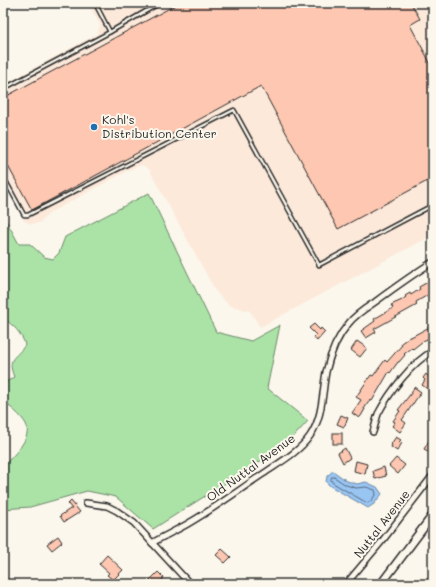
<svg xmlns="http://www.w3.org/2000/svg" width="436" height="587" viewBox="0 0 436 587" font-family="Mali,sans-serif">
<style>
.built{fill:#fce9da}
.green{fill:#abe3a7;stroke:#6b8769}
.water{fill:#99c5f3;stroke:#6d87a3}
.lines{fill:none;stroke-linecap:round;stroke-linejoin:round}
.shore{stroke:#57697b;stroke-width:1}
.building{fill:#fec7b1;stroke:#2b2b2b}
.lane-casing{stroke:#2b2b2b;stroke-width:5.5}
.street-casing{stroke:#2b2b2b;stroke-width:8}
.secondary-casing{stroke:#2b2b2b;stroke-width:10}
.lane{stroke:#fbf7ec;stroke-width:2.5}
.street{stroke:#fbf7ec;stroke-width:5}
.secondary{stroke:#fbf7ec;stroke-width:7}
.rail-casing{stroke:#2b2b2b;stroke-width:3.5}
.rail{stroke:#fbf7ec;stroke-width:2;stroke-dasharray:6;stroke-linecap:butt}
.poi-dot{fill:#1f6fb2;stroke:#fbf7ec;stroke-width:1.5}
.labels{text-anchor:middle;stroke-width:4;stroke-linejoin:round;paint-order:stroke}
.poi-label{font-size:12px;fill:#2b2b2b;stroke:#fbf7ec;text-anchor:start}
.street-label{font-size:12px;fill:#2b2b2b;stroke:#fbf7ec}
</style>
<rect width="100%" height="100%" fill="#fbf7ec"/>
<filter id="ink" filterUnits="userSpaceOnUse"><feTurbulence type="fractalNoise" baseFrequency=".025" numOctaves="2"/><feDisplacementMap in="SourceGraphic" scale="8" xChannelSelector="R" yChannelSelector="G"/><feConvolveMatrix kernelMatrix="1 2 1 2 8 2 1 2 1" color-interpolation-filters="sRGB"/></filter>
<g filter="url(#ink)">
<path class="built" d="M 88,3 L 433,3 L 433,235 L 260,327 L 250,311 L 229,305 L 216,292 L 149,169 L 142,165 L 133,168 L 51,212 L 39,223 L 31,224 L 24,221 L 3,179 L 3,85 L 97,34 L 100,25 Z"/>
<path class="green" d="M 149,193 L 216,332 L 251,341 L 280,325 L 267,388 L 308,421 L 286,445 L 153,529 L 116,497 L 87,491 L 30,507 L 3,509 L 3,466 C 12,457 33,438 26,424 C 21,415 10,407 3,401 L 3,384 L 14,377 C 6,357 16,359 25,345 C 22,333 13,325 3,318 L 3,215 L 19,244 L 30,244 L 44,257 L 53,259 L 59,253 L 65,237 Z"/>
<path class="water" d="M 333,471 L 347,481 L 357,484 L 366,482 L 377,487 L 382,494 L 374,504 L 368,508 L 330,486 L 326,482 L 327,476 Z"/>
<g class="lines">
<path class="shore" d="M 332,477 L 334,477 L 346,485 L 356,488 L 366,487 L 375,490 L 376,494 L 371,501 L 367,503 L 333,483 L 331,480 Z"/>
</g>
<g class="building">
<path d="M 179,3 L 411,3 L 420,19 L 410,25 L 433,68 L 433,178 L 338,229 L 261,86 L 32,210 L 3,157 L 3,98 Z"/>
<path d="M 433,279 L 433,292 L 416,302 L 417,305 L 374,329 L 376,332 L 366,338 L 361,331 L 375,321 L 374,319 L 393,308 L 391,305 L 402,300 L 406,297 L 405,296 L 410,293 L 411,295 L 420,289 L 419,287 Z"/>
<path d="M 314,324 L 320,330 L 321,328 L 325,332 L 317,341 L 314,337 L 316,335 L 309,328 Z"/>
<path d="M 433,325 L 433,336 L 423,341 L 413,349 L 412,348 L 404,354 L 405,355 L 399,362 L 398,362 L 390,373 L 389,372 L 372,401 L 370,400 L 364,409 L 365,409 L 361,416 L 359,418 L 352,413 L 361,400 L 356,397 L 371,375 L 373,376 L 385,360 L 387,362 L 402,345 L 401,343 L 411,336 L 411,337 Z"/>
<path d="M 357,341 L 367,348 L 360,357 L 351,350 Z"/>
<path d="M 426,374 L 433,381 L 433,393 L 422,385 L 425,380 L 423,378 Z"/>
<path d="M 414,387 L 421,392 L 402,420 L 406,423 L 400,432 L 392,426 L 395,422 L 393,421 L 400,411 L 398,410 L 412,392 Z"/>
<path d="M 341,415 L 348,418 L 344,427 L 337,424 Z"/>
<rect x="333" y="433" width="9" height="11"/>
<path d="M 433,434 L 433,454 L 424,449 Z"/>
<path d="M 396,437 L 401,440 L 399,442 L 402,443 L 397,451 L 391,447 L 392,445 L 391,444 Z"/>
<path d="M 345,448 L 350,458 L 343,463 L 338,453 Z"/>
<path d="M 396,458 L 405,465 L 398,474 L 389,466 Z"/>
<path d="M 356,461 L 367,464 L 365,474 L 354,471 Z"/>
<path d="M 384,467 L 386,476 L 375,479 L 373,471 Z"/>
<path d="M 71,501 L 80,512 L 64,522 L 60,516 L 70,509 L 72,509 L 68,504 Z"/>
<path d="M 58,536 L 62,542 L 52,550 L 47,544 Z"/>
<path d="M 222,549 L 231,557 L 225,563 L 216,555 Z"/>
<path d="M 107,555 L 123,570 L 113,580 L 107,575 L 109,573 L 99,564 Z"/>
<path d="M 158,572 L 164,578 L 158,584 L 151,584 L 149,581 Z"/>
</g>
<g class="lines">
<g class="lane-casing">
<g id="lane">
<path d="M 95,3 L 110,32"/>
<path d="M 3,89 L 110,32 L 160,3"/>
<path d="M 3,176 L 24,215 L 28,215 L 234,110 L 319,265 L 433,205"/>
</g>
</g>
<g class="street-casing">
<g id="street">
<path d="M 373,432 C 375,426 376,420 378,414 C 389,393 412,362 433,351"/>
<path d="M 86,503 L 107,506 L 117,511 L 134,523 L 190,584"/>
<path d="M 152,543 C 164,536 177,530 189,523 C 215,508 239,490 263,474 C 279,463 298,453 310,436 C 323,417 322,394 326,372 C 330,354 338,336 349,323 C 356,314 366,308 375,302 C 394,288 413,274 433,262"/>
<path d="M 346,584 L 383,540 L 433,475"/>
</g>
</g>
<g class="secondary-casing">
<path id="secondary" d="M 381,584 L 433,515"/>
</g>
<use href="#lane" class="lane"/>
<use href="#street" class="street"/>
<use href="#secondary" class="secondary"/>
<g class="rail-casing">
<path id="rail" d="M 3,577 L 10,584"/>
</g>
<use href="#rail" class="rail"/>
</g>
</g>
<circle class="poi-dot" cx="94" cy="127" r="4"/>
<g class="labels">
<g class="poi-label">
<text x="102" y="124">Kohl's<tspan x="102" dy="14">Distribution Center</tspan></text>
</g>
<g class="street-label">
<text transform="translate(251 468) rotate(-36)" y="4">Old Nuttal Avenue</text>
<text transform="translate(382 524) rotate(-52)" y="4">Nuttal Avenue</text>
</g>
</g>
<rect width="436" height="587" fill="none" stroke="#fbf7ec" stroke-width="16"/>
<rect x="8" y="8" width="420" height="571" fill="none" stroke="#2b2b2b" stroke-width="1.5" filter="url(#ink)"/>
</svg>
